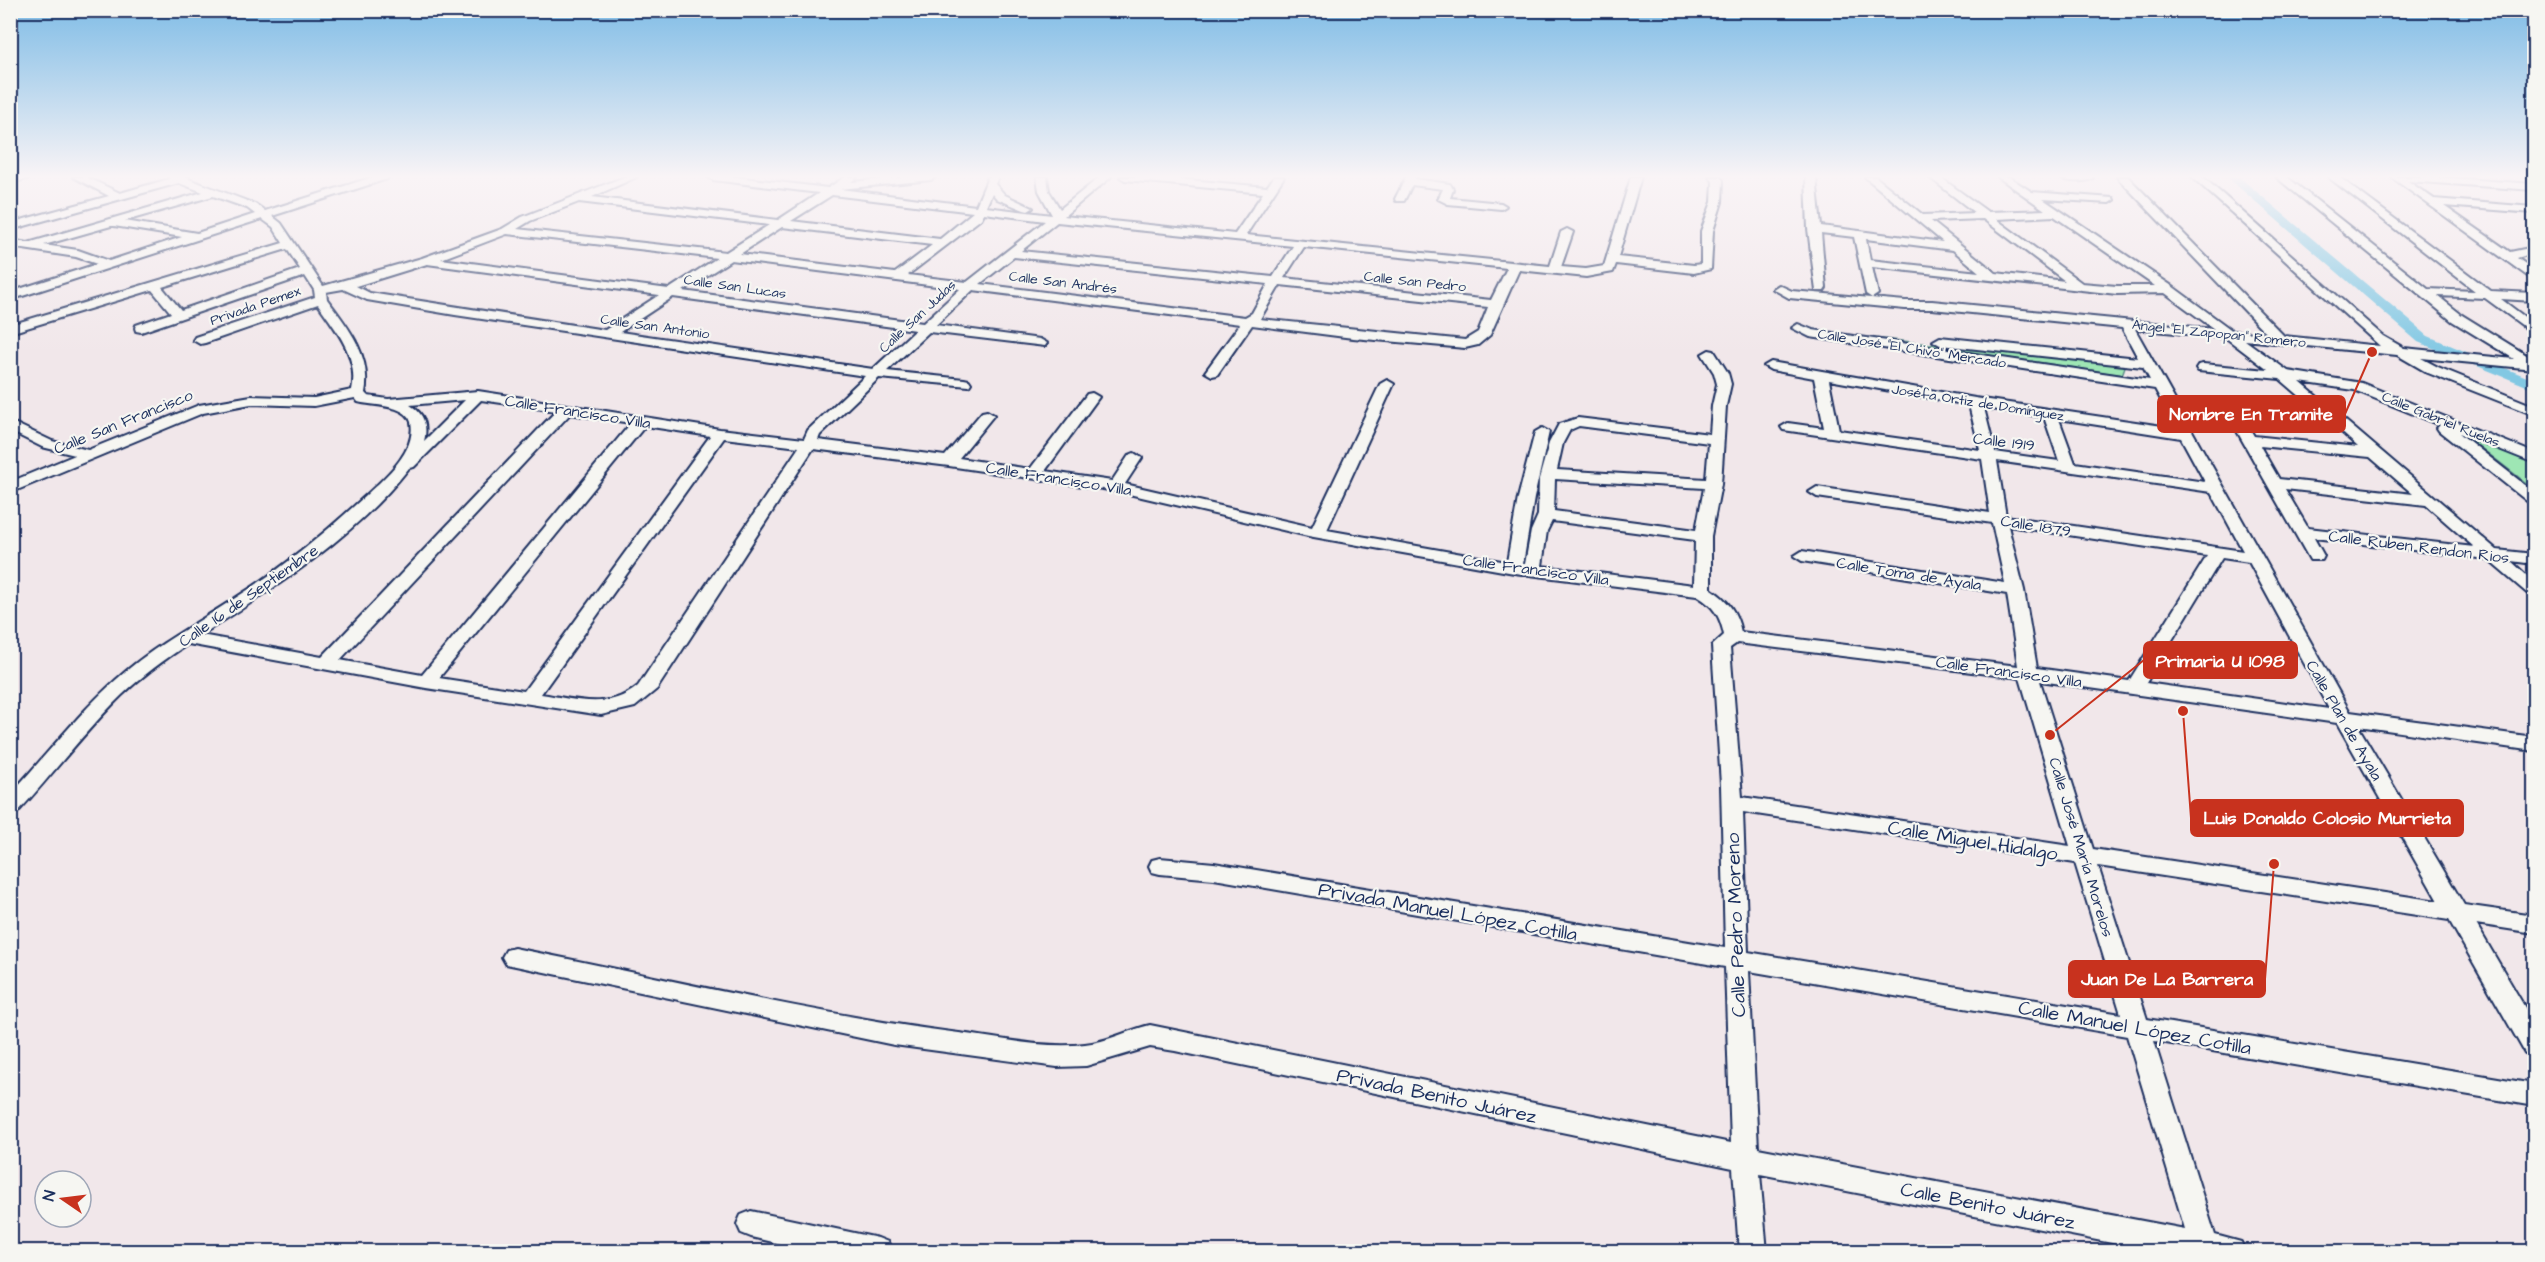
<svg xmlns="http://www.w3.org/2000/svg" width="2545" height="1262" viewBox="0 0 2545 1262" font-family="'Architects Daughter',sans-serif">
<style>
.green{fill:#9ee6b4;stroke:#5c8a89;stroke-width:1.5}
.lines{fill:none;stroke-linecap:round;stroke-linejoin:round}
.canal{fill:#82c8e3;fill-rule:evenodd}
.minor-casing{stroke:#1b2f5e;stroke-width:4}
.minor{fill:#f6f6f2;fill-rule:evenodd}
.labels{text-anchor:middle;stroke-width:4.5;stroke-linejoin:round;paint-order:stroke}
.far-street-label{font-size:14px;fill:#1b2f5e;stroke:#f6f6f2}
.street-label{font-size:16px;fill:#1b2f5e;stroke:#f6f6f2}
.near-street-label{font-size:20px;fill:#1b2f5e;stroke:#f6f6f2}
.leader{fill:none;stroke:#c8321e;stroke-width:2}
.callout-dot{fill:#c8321e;stroke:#f6f6f2;stroke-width:2}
.callout{fill:#c8321e;stroke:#c8321e;stroke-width:2}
.callout-label{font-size:18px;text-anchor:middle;font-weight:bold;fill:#fff}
</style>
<rect width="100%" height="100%" fill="#f1e7ea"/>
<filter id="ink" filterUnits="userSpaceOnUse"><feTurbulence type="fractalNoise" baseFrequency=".0167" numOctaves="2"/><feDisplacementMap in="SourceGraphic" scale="12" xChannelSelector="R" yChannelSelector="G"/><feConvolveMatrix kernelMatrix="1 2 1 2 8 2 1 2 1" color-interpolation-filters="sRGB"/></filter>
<g filter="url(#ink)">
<g class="green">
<path d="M 1873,338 L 2126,364 L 2122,375 Z"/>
<path d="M 2463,434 L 2534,463 L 2534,489 Z"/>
</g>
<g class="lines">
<path class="canal" d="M 2227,177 L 2239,177 L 2428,336 L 2534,380 L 2534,389 L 2418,342 Z"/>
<g class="minor-casing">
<g id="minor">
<path d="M 10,177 L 35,177 L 10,183 Z"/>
<path d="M 73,177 L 86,177 L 120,193 L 169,179 L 168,177 L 189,177 L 189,179 L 255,204 L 265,211 L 373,177 L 388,177 L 387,179 L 272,216 L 281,223 L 323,286 L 422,258 L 502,229 L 522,217 L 624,177 L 637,177 L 592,197 L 778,220 L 819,193 L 713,180 L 708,177 L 736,177 L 828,188 L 845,177 L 857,177 L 851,182 L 904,177 L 936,177 L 931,180 L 840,189 L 976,206 L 988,177 L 998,177 L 995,184 L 1005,195 L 1033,208 L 1028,211 L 1024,210 L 997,199 L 992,193 L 986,207 L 1052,215 L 1039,191 L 1037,177 L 1047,177 L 1049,191 L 1060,209 L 1100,177 L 1111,177 L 1064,216 L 1235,234 L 1263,193 L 1125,180 L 1120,177 L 1156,177 L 1267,187 L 1274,177 L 1284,177 L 1246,235 L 1550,266 L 1561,232 L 1567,229 L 1573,232 L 1561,267 L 1586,269 L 1604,266 L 1631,177 L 1641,177 L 1618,257 L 1694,265 L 1701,264 L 1701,231 L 1712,202 L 1713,181 L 1709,177 L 1720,177 L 1723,180 L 1722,202 L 1713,231 L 1711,269 L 1694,273 L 1616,264 L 1613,272 L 1586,277 L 1519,270 L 1490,335 L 1478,345 L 1465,348 L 1353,338 L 1252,325 L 1217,375 L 1212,376 L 1205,372 L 1240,324 L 973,290 L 936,325 L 1040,339 L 1047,343 L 1045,346 L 929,332 L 887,371 L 964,379 L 969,380 L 971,383 L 969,386 L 879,378 L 820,435 L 818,440 L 945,456 L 982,412 L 987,411 L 994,415 L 959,458 L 1030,469 L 1087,394 L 1092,393 L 1099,397 L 1045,471 L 1112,481 L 1129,455 L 1134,453 L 1142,458 L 1125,484 L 1312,527 L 1380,384 L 1387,380 L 1394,384 L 1327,530 L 1507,562 L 1518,498 L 1535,432 L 1542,428 L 1549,432 L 1534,498 L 1523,564 L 1525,564 L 1531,531 L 1538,515 L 1539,479 L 1549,443 L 1559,424 L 1578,418 L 1710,434 L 1712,406 L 1717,384 L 1714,373 L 1702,354 L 1709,350 L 1714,351 L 1728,373 L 1731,384 L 1726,406 L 1721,484 L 1711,536 L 1711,589 C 1728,600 1737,612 1741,632 L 2018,666 L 2007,594 L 1802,561 L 1794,556 L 1802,551 L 2005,583 L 1992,523 L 1817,497 L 1809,492 L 1817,487 L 1990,513 L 1982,459 L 1783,430 L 1781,427 L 1788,423 L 1824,428 L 1814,378 L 1771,370 L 1764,366 L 1771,362 L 1975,398 L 2176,428 L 2155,389 L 1810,337 L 1792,328 L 1798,324 L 1813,330 L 2150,380 L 2143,367 L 1940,345 L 1933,341 L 1940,337 L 2138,358 L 2122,328 L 1932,309 L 1905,309 L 1789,298 L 1773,289 L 1779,285 L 1792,291 L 1905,301 L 1932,301 L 2214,329 L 2165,293 L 2117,294 L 1872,267 L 1878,294 L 1872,298 L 1866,294 L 1854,237 L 1821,233 L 1826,288 L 1824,291 L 1816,291 L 1808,229 L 1806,177 L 1816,177 L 1821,226 L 1943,242 L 1865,177 L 1876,177 L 1923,215 L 1975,213 L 1929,177 L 1940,177 L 1988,212 L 2045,210 L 1998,177 L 2009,177 L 2032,192 L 2113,198 L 2114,200 L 2109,203 L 2043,199 L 2172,286 L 2233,331 L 2267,334 L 2117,177 L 2128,177 L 2284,336 L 2380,346 L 2192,177 L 2203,177 L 2383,336 L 2404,348 L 2514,359 L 2452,321 L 2276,177 L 2287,177 L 2428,289 L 2475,291 L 2328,177 L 2339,177 L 2491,291 L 2534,293 L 2534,301 L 2501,299 L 2534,324 L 2534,334 L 2485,298 L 2438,296 L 2462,315 L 2533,359 L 2534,369 L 2421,358 L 2438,367 L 2534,406 L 2534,415 L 2428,373 L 2397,355 L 2245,340 L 2288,371 L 2362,383 L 2534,453 L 2534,463 L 2459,433 L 2534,492 L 2534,504 L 2528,502 L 2439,431 L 2437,428 L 2440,425 L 2354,390 L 2300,382 L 2497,550 L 2534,554 L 2534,564 L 2511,561 L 2534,582 L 2534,595 L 2528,594 L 2487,559 L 2314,538 L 2324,556 L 2322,560 L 2310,560 L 2225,410 C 2237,396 2298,409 2317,411 L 2280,379 L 2198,371 L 2196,368 L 2198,365 L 2203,364 L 2268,370 L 2226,338 L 2135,329 L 2350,712 L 2534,737 L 2534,751 L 2358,726 L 2464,905 L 2534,915 L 2534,933 L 2476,924 L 2534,1023 L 2534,1055 L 2525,1053 L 2449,920 L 2098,866 L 2147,1019 L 2534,1084 L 2534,1106 L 2154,1041 L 2215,1235 L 2241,1242 L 2245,1252 L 2158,1252 L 1760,1174 L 1767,1252 L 1739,1252 L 1733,1168 L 1175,1051 L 1150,1047 L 1086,1066 L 1057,1067 L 894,1045 L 506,964 L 502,957 L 506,950 L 514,948 C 662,977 810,1014 959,1033 C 1000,1038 1044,1049 1085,1044 C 1107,1042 1128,1030 1150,1025 L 1731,1143 L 1725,967 L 1214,879 L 1160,874 L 1152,872 L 1149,866 L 1152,860 L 1160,858 L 1214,863 L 1725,948 L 1721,785 L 1712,646 L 1724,635 C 1720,616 1714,606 1697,596 L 1514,573 L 1308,536 L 1116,491 L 949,466 L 813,449 L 657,689 L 635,707 L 601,715 L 426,688 L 188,644 C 165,659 142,676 122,695 C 84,732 53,774 17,813 L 10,815 L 10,794 C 49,753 82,708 126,671 C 162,641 204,619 243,593 C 287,565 326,532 364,497 C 383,479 417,452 411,422 C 406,404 372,406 358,402 L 355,398 L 314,406 L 251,404 L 203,413 L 10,493 L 10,482 L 75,455 L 42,447 L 10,431 L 10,421 L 52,441 L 88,450 L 199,405 L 251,396 L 314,398 L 352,390 C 359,357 336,330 318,304 L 205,343 L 200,344 L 193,340 L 195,337 L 315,297 L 314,290 L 305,276 L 141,332 L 136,331 L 135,328 L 136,325 L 171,313 L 152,290 L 10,333 L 10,325 L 283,243 L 273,227 L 262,219 L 10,300 L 10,292 L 97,264 L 76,257 L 10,247 L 10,240 L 28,243 L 203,192 L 179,183 L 10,230 L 10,223 L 109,196 ZM 832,195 L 973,212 L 940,239 L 791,221 ZM 213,196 L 247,208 L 255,214 L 197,233 L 125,221 ZM 579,202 L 769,225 L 726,252 L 517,229 L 530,221 ZM 984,213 L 1045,221 L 967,282 L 908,275 L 981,219 ZM 2054,216 L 2155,286 L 2117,286 L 2082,283 L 1996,219 ZM 1983,219 L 2065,281 L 1996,273 L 1931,221 ZM 1057,222 L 1293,246 L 1273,277 L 1021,251 ZM 111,226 L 114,226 L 182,237 L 109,261 L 78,250 L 44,245 ZM 782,227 L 932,245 L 895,273 L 740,254 ZM 507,234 L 717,258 L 669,289 L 441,259 ZM 1866,239 L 1953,250 L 1979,272 L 1870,260 ZM 1304,247 L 1507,268 L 1491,300 L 1284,278 ZM 287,249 L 300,269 L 181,310 L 162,287 ZM 1014,257 L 1268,284 L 1252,313 L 1245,317 L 980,284 ZM 731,260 L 960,289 L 923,323 L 683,291 ZM 427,264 L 659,295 L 605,330 L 370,293 L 356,286 ZM 1280,285 L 1488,307 L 1478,332 L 1465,340 L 1260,319 ZM 343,289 L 367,300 L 455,315 L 865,376 L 808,430 L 804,439 L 720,429 L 478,391 L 388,399 L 368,396 L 365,393 C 372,356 348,327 327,299 L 326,292 ZM 673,297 L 915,330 L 873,369 L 620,332 ZM 1829,380 L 1969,405 L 1980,450 L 1839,430 ZM 465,400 L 424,441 C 428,426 424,413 410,405 ZM 481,400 L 556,411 L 322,657 L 201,635 C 275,588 354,538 409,468 L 414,467 ZM 1984,408 L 2044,417 L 2059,461 L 1995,452 ZM 2240,412 L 2329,421 L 2358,447 L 2254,436 ZM 570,414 L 631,423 L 422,675 L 340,660 ZM 2059,419 L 2181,438 L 2205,482 L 2075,463 ZM 645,426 L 710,436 L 524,691 L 439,678 ZM 1579,426 L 1709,443 L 1706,479 L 1557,470 L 1563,443 L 1570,430 ZM 724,438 L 799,447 L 638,686 C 609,711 575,699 541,694 ZM 2260,446 L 2370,457 L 2413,494 L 2279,479 ZM 1997,461 L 2211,492 L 2243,551 L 2006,516 ZM 1555,479 L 1704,488 L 1696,530 L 1554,511 ZM 2285,489 L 2426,505 L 2474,547 L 2308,528 ZM 1552,521 L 1695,540 L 1694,585 L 1542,566 L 1547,531 ZM 2008,526 L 2207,556 L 2129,681 L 2037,668 L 2024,590 ZM 2222,558 L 2249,562 L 2329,709 L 2146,683 ZM 1737,643 L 2020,678 L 2070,846 L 1742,797 L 1730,648 ZM 2040,681 L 2337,723 L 2438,901 L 2093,849 ZM 1743,812 L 2075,863 L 2121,1014 L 1748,952 ZM 1749,971 L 2127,1036 L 2185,1229 L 1758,1148 Z"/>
<path d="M 1406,177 L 1416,177 L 1415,179 L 1450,184 L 1453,189 L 1450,198 L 1501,203 L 1506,206 L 1501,209 L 1448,204 L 1438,199 L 1443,189 L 1412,185 L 1404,201 L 1396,201 L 1395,199 Z"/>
<path d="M 2058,177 L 2092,177 L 2093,178 C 2085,183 2066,182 2058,177 Z"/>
<path d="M 2391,177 L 2437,177 L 2534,184 L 2534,190 L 2408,181 L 2434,199 L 2534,207 L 2534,213 L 2444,206 L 2510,252 L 2534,247 L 2534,253 L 2517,258 L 2534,270 L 2534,278 L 2530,278 Z"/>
<path d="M 751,1211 L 878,1238 L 888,1242 L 892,1252 L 814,1252 L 751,1237 L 741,1233 L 737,1224 L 741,1215 Z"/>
</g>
</g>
<use href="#minor" class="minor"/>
</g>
</g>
<linearGradient id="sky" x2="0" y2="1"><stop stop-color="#7fbce6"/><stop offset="0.5" stop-color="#f9f4f6"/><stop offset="1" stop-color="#f9f4f6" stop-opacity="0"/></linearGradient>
<rect width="2545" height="353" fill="url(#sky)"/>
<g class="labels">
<g class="far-street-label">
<text transform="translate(1415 281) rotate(6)" y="5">Calle San Pedro</text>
<text transform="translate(1063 282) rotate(7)" y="5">Calle San Andrés</text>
<text transform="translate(735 286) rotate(8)" y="5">Calle San Lucas</text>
<text transform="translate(255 305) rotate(-19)" y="5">Privada Pemex</text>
<text transform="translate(917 316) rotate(-43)" y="5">Calle San Judas</text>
<text transform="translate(655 326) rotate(8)" y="5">Calle San Antonio</text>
<text transform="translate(2219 333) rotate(6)" y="5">Ángel "El Zapopan" Romero</text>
<text transform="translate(1912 348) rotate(9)" y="5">Calle José "El Chivo" Mercado</text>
<text transform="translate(1978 402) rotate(9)" y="5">Joséfa Ortiz de Domínguez</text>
<text transform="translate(2441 419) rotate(22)" y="5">Calle Gabriel Ruelas</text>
</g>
<g class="street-label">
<text transform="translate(578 411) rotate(9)" y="6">Calle Francisco Villa</text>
<text transform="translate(123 421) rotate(-22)" y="6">Calle San Francisco</text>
<text transform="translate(2004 441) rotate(7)" y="6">Calle 1919</text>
<text transform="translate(1059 478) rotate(9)" y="6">Calle Francisco Villa</text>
<text transform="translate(2036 525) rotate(9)" y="6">Calle 1879</text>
<text transform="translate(2419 546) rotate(7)" y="6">Calle Ruben Rendon Rios</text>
<text transform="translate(1536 569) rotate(8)" y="6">Calle Francisco Villa</text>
<text transform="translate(1909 573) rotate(9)" y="6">Calle Toma de Ayala</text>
<text transform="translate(248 595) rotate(-35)" y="6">Calle 16 de Septiembre</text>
<text transform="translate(2009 671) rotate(8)" y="6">Calle Francisco Villa</text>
<text transform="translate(2345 720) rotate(60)" y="6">Calle Plan de Ayala</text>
<text transform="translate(2082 847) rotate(73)" y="6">Calle José María Morelos</text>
</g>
<g class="near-street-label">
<text transform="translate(1973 840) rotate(9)" y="7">Calle Miguel Hidalgo</text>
<text transform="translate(1448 911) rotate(10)" y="7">Privada Manuel López Cotilla</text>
<text transform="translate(1735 925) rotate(-92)" y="7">Calle Pedro Moreno</text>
<text transform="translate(2135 1027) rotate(10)" y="7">Calle Manuel López Cotilla</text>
<text transform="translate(1437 1095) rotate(12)" y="7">Privada Benito Juárez</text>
<text transform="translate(1988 1205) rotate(11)" y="7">Calle Benito Juárez</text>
</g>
</g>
<path class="leader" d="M2372 352L2345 414M2050 735L2144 660M2183 711L2191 818M2274 864L2265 979"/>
<g class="callout-dot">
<circle cx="2372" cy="352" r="6"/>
<circle cx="2050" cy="735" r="6"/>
<circle cx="2183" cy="711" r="6"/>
<circle cx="2274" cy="864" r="6"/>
</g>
<g class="callout">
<rect x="2158" y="396" width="187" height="36" rx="6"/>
<rect x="2144" y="642" width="153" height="36" rx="6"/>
<rect x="2191" y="800" width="272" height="36" rx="6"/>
<rect x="2069" y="961" width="196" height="36" rx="6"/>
</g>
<g class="callout-label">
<text x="2251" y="420">Nombre En Tramite</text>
<text x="2220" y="667">Primaria U 1098</text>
<text x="2327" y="824">Luis Donaldo Colosio Murrieta</text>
<text x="2167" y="985">Juan De La Barrera</text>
</g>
<rect width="2545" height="1262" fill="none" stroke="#f6f6f2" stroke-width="36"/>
<rect x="18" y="18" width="2509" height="1226" fill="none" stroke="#1b2f5e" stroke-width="2" filter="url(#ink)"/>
<g transform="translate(63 1199) rotate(284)"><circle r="28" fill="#f6f6f2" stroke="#9ea6b7" stroke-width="1.5"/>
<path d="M0-4.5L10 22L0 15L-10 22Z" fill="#c8321e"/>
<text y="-9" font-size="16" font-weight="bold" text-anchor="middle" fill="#1b2f5e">N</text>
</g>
</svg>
